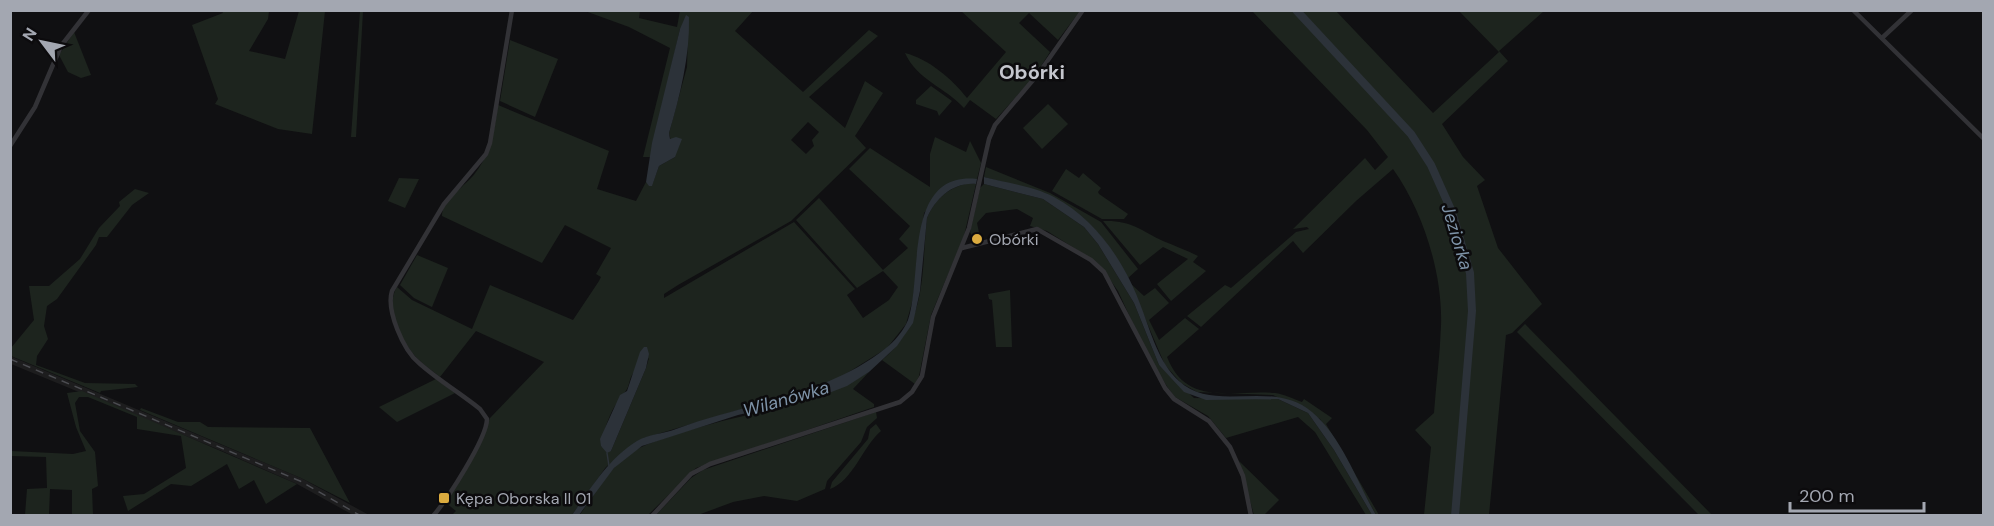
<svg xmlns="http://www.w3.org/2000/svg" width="1994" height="526" viewBox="0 0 1994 526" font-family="'DM Sans',sans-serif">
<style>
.built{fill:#1d1d1e}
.green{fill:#1d241e;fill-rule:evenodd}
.water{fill:#2c3239}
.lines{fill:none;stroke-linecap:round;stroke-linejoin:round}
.stream{stroke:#2c3239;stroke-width:1.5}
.river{stroke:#2c3239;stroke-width:8}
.minor{stroke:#323236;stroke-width:4.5}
.rail{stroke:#4b4c51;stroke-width:1.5;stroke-dasharray:8 6;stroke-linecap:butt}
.poi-dot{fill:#dbab3f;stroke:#0c0b0d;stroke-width:2}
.labels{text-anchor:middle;stroke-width:5;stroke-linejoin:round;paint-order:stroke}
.poi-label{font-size:16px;fill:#a3a7b1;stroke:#0c0b0d;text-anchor:start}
.water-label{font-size:18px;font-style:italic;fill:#7e93a8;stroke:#0c0b0d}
.quarter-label{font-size:20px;font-weight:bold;fill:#c4c6cd;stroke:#0c0b0d}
</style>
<rect width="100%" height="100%" fill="#101012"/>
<path class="built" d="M 10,356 L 301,478 L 369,515 L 353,515 L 297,484 L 222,451 L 11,364 Z"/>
<g class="green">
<path d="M 222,11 L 269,11 L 268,19 L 249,51 L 285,59 L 299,11 L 325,11 L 312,134 L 278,129 L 215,104 L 218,99 L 192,25 L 223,13 Z"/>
<path d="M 360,11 L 363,11 L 356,137 L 351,137 Z"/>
<path d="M 585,11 L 640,11 L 639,18 L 677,27 L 680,11 L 753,11 L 735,31 L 803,92 L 869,30 L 878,36 L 809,97 L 845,128 L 865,81 L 883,93 L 855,136 L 866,148 L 791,221 L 678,285 L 664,294 L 664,298 L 794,222 L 855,289 L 847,295 L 863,318 L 889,300 L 898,287 L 883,271 L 857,288 L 796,220 L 819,198 L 883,270 L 908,248 L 899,239 L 910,226 L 849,169 L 870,148 L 930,187 L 930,154 L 935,137 L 966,152 L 970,141 L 981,163 L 977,179 L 952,183 L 924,213 L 913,299 L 906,324 L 887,348 L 833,382 L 644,438 L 606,467 L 572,515 L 452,515 L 456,511 L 446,503 L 482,439 L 490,418 L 544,362 L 476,331 L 440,377 C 433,371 425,366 418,359 C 403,345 384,306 397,287 L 412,300 L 472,329 L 490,285 L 573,320 L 599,281 L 601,277 L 596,274 L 611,248 L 565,225 L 542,263 L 442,216 C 442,201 463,187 473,176 C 491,154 494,132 498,105 L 609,151 L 597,189 L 636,201 L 646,182 L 652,185 L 659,166 L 675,157 L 669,133 L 687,67 L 688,32 L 680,29 L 651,157 L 643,157 L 670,48 L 629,27 ZM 808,122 L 819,132 L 812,140 L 814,146 L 806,154 L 791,140 ZM 649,358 L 646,368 L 611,451 L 601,446 C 605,425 611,408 625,392 C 629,388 629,380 632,375 C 636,369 644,363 649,358 Z"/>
<path d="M 961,11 L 1080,11 L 1058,40 L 1029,13 L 1019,23 L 1050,52 L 1034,77 L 996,119 L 970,100 L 964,108 C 945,87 917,80 905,53 C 929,59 952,79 967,98 L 1006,52 Z"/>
<path d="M 1252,11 L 1336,11 L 1433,113 L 1499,52 L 1459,11 L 1544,11 L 1499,51 L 1508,61 L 1442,124 L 1463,157 L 1485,180 L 1477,186 L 1498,248 L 1542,304 L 1512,333 L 1506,335 L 1489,515 L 1424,515 L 1431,447 L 1415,430 L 1434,413 C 1436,384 1440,355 1441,326 C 1443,274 1423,211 1393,169 L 1356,201 L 1303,253 L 1293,241 L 1201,327 L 1187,316 L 1225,285 L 1231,288 L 1296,232 L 1309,229 L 1307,227 L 1293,229 L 1365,158 L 1375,170 L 1388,157 L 1367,130 Z"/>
<path d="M 74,32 L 91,75 L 81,78 L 68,72 L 59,55 Z"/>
<path d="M 510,40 L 558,59 L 535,117 L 500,101 Z"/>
<path d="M 931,86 L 952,101 L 939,116 L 937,111 L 916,104 L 916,100 Z"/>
<path d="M 1048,104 L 1068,124 L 1042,149 L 1023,128 Z"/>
<path d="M 986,167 L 1050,193 L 1101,222 L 1138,269 L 1128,278 C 1089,206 1058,197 984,177 Z"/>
<path d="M 1066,169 L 1079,178 L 1083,173 L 1101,188 L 1098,192 L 1099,194 L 1128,214 L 1124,219 L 1102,219 L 1052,191 Z"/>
<path d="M 399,178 L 419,179 L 405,208 L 388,201 Z"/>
<path d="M 969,183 L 976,184 L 964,236 L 931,315 L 919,376 L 915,384 L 882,360 C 928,322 921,273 927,218 C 936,198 948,188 969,183 Z"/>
<path d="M 984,184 L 1043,199 L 1084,227 L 1098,244 L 1134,303 L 1159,365 L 1194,398 L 1278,399 L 1308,413 L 1334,450 L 1372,515 L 1366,515 L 1315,432 L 1298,417 L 1226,438 L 1208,416 L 1175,397 L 1168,388 L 1147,354 L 1118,291 L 1106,274 L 1090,258 L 1047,231 L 1030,226 L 1033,218 L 1017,209 L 986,213 L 977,223 L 981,242 L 975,243 L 970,232 L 980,188 Z"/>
<path d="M 135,189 L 149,193 L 132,205 L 107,237 L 99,237 L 96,245 L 57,299 L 47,306 L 44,326 L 48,339 L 37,356 L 36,365 L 85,383 L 135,384 L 138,387 L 101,391 L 100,393 L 11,356 L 11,348 L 34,320 L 29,286 L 49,286 L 80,259 L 99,228 L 120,206 L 119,202 Z"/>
<path d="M 1103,221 C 1131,220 1140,230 1163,241 C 1175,246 1186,250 1198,256 L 1193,262 L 1206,271 L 1171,301 L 1157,284 L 1188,259 L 1163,247 L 1140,265 Z"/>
<path d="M 417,255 L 448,268 L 432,307 L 414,298 L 400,285 Z"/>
<path d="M 1130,283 L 1144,296 L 1155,288 L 1169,303 L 1149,320 L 1159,340 L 1185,318 L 1199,329 L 1167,357 C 1187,408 1233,389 1275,393 C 1284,394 1293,399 1302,402 L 1304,399 L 1332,418 L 1326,424 L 1379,515 L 1376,515 L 1340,450 L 1320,419 L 1273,395 L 1197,392 L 1181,383 L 1165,365 Z"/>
<path d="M 1010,290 L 1012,347 L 996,347 L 992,300 L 989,299 L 988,294 Z"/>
<path d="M 1525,324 L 1712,515 L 1699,515 L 1517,332 Z"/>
<path d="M 869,372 L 853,389 L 874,404 L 874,407 L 696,468 L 648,515 L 579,516 C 594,495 608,470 628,455 C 645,443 663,439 683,432 C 745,412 814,406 869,372 Z"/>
<path d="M 436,379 L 455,393 L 397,422 L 379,407 Z"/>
<path d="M 82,391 L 297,484 L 266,504 L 254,480 L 239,489 L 227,464 L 191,486 L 171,484 L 128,511 L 123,496 L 144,494 L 186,468 L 181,436 L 137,429 L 137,417 L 88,397 L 79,397 L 75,403 L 80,431 L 95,452 L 98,486 L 92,489 L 93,515 L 72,515 L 72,490 L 50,489 L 49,515 L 25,515 L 27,489 L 47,488 L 46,457 L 11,456 L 11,451 L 73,454 L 86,451 L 76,427 L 67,393 Z"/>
<path d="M 141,408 L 178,422 L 200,422 L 208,427 L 310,428 L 350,503 L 301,478 L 140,410 Z"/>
<path d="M 876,412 L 877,418 L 867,427 L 861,442 L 827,481 L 825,489 L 797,501 L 764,496 L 733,502 L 698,515 L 655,516 L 691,478 L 703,470 Z"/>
<path d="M 876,424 L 881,431 C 863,446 853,481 830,489 L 832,482 L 868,439 L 870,429 Z"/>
<path d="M 1239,461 L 1279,500 L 1264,515 L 1254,515 Z"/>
</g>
<g class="water">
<path d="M 686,15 L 689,17 C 690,56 680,96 669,133 L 670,139 L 676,137 L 682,139 L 675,157 L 659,166 L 652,186 L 649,186 L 646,182 L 652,143 L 680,29 Z"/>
<path d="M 984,177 C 1007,183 1033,186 1054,197 C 1097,220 1126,264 1142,309 C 1151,333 1159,363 1179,381 C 1215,414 1271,378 1312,412 C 1342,437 1357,482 1376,515 L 1372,515 L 1334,450 L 1308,413 L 1278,399 L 1206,400 L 1184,392 L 1159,365 L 1134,303 L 1098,244 L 1084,227 L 1043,199 L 984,184 Z"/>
<path d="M 977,179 L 976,184 C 953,182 936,198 927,218 L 920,291 L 913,323 L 897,346 L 869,372 L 847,386 L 821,396 L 738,415 L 642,446 L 614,468 L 579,515 L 572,515 C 591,488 608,459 637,441 C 648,434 663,434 676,429 C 746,403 826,396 886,348 C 894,342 904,330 908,320 C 923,277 903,171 977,179 Z"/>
<path d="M 644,347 L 647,347 L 649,354 L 646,368 L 611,451 L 607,453 L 601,446 L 600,439 L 620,395 L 627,391 L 640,352 Z"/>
</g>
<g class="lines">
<path class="stream" d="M 607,453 L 609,466"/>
<path class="river" d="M 1296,10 L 1411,134 L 1431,165 L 1452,212 L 1470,273 L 1472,311 L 1455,516"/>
<g class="minor">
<path d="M 1853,10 L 1984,139"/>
<path d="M 1882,38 L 1912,10"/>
<path d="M 10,146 L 35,107 L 61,46 L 89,10"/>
<path d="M 962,248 L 1037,229 L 1091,260 L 1104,272 L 1165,388 L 1174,399 L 1209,421 L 1230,447 L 1243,476 L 1251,516"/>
<path d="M 433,516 C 447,500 487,438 487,419 L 480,409 C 460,393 438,380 419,363 C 403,350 386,310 392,291 L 444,204 L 486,154 L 490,143 L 512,10"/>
<path d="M 652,516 L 691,474 L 710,464 L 900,402 L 912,392 L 922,376 L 933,317 L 969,228 L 989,139 L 995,125 L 1039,73 L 1083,10"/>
</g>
<path class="rail" d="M 10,359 L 300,481 L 361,516"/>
</g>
<g class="poi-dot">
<circle cx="977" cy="239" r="6"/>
<rect x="438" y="492" width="12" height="12" rx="3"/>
</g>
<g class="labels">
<g class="poi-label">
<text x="989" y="245">Obórki</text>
<text x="456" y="504">Kępa Oborska II 01</text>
</g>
<g class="water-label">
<text transform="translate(1457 237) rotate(73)" y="6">Jeziorka</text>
<text transform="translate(786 399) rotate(-16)" y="6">Wilanówka</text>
</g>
<g class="quarter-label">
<text x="1032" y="79">Obórki</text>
</g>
</g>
<rect width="1994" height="526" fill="none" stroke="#a3a7b1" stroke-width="24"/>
<g transform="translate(42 42) rotate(302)" stroke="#0c0b0d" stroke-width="4.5" paint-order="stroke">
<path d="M0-4.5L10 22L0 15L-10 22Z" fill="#a3a7b1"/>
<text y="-9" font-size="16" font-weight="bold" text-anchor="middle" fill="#a3a7b1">N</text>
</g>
<path d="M1790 502v9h134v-9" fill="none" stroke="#a3a7b1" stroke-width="3"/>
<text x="1799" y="502" font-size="18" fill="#a3a7b1" stroke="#0c0b0d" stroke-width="4.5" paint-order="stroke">200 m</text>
</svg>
